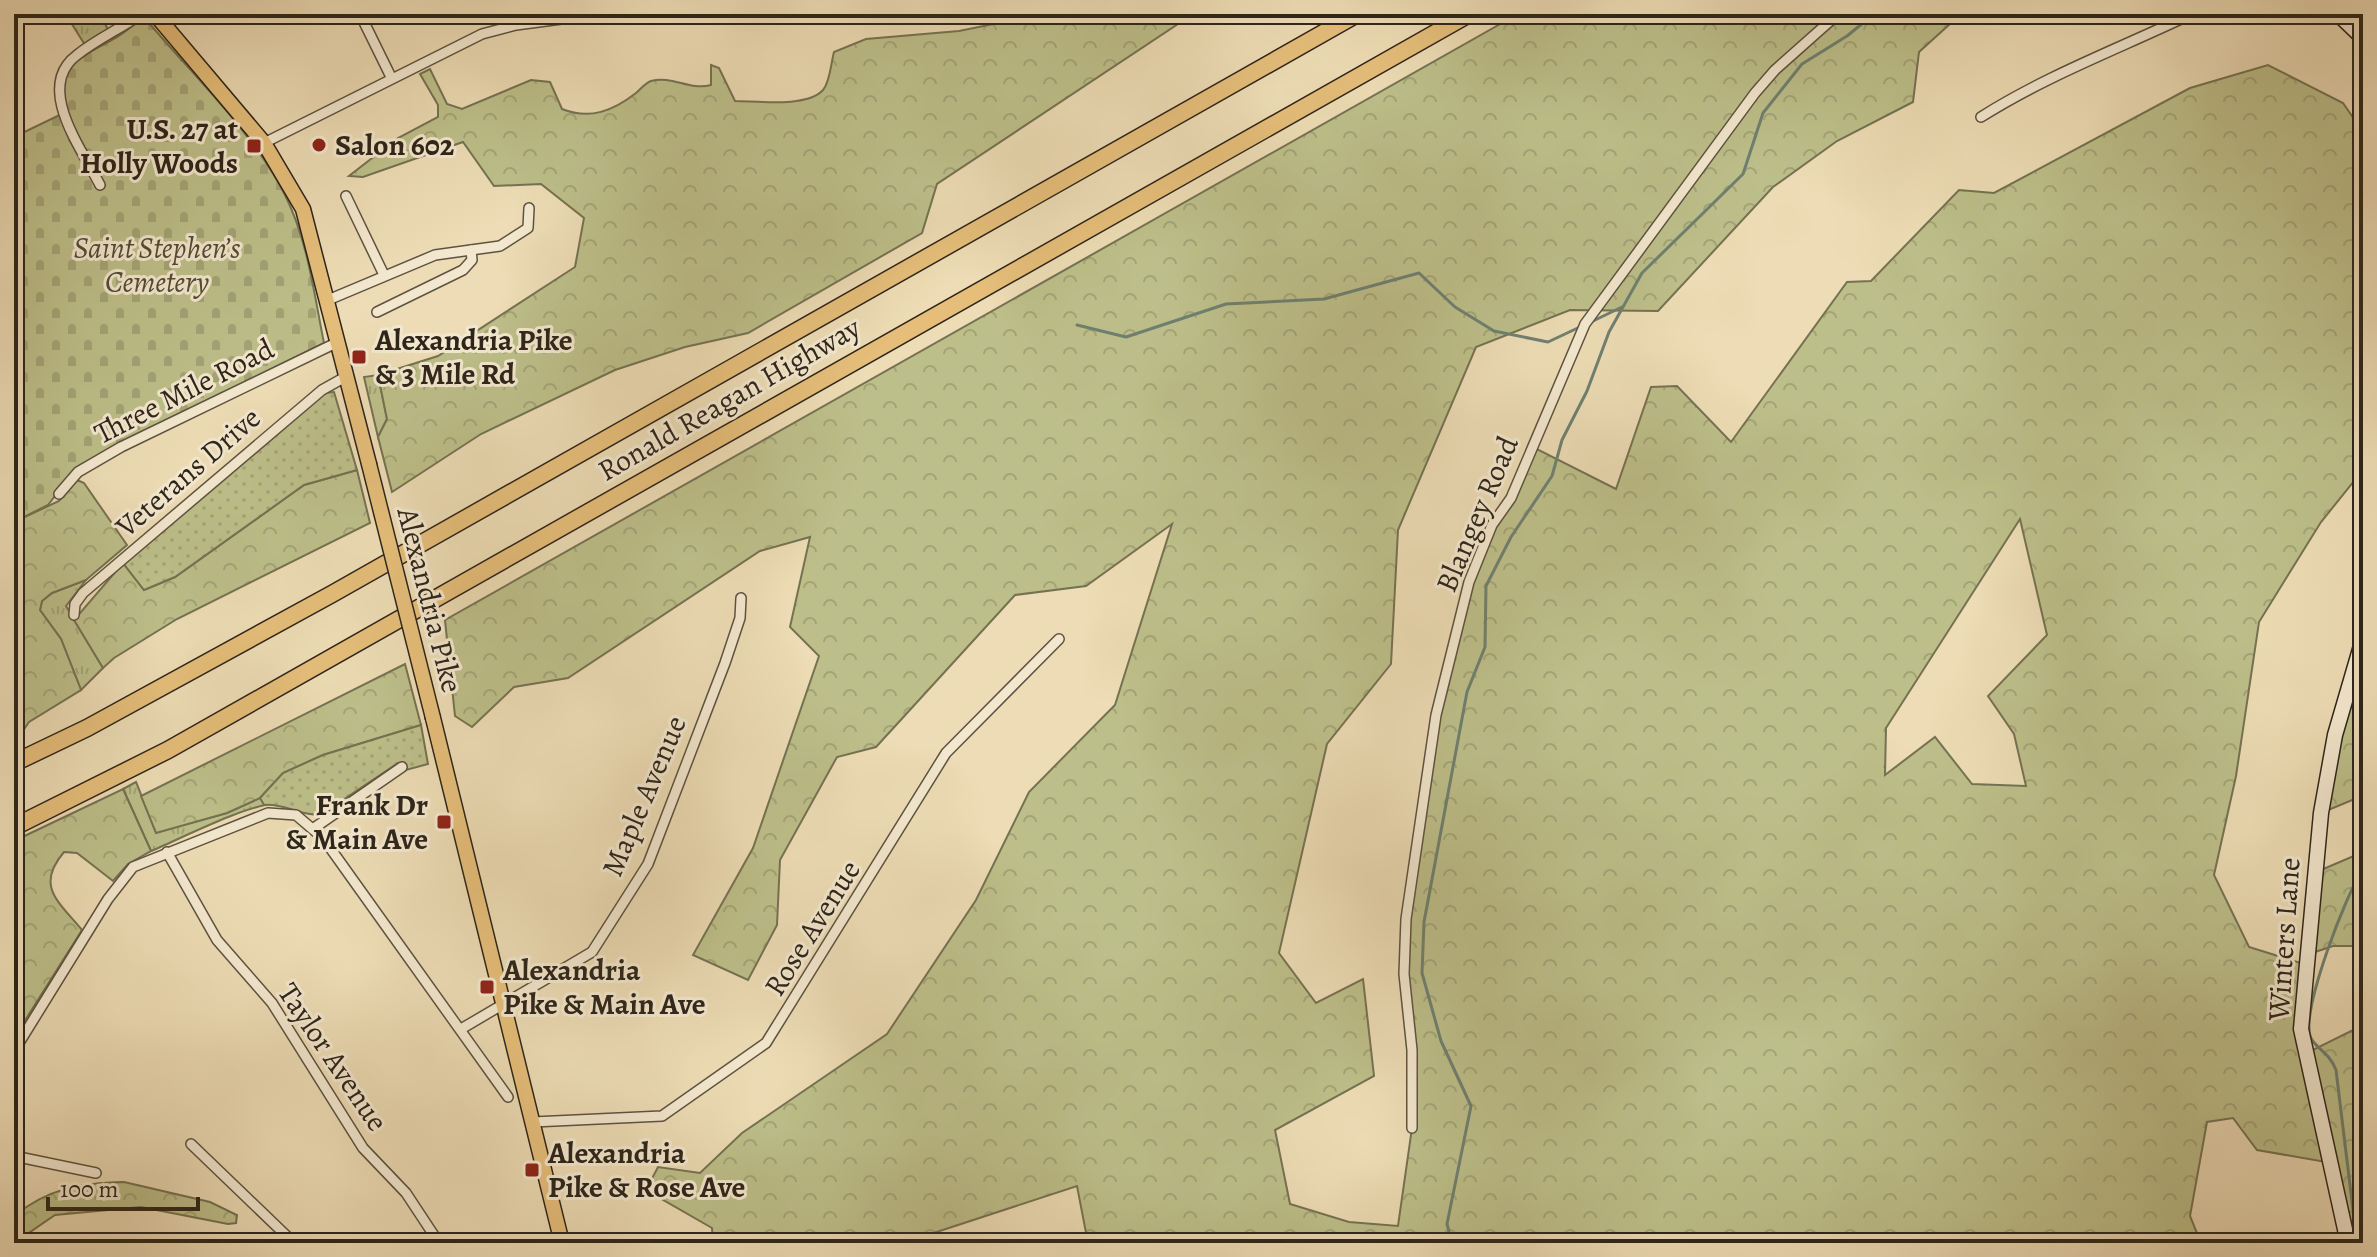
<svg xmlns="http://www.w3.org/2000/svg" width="2377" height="1257" viewBox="0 0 2377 1257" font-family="Alegreya,serif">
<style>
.grass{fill:url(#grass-tufts);stroke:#757252;stroke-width:2}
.forest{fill:url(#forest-crowns);stroke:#757252;stroke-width:2;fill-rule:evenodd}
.cemetery{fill:url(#cemetery-stones);stroke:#757252;stroke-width:2}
.park{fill:url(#park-dots);stroke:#757252;stroke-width:2}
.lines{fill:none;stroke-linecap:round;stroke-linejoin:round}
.stream{stroke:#6e8071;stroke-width:3}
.street-casing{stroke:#5d5341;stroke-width:12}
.secondary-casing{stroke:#2d251a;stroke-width:17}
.primary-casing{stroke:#2d251a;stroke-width:17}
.highway-casing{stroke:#2d251a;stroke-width:19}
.street{stroke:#f3e8cf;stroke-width:9}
.secondary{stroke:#f3e8cf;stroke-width:14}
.primary{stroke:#e6be7a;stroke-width:14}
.highway{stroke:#e6be7a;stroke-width:16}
.primary-bridge-casing{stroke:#2d251a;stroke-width:17;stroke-linecap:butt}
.primary-bridge{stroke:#e6be7a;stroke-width:14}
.poi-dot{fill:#8f2418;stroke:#f3e8cf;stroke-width:3}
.labels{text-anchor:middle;stroke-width:6;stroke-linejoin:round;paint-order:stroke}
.poi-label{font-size:30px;font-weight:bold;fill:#2d251a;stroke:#f3e8cf;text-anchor:start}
.park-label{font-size:30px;font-style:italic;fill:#514c36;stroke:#f3e8cf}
.street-label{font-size:30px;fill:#2d251a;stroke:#f3e8cf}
</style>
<defs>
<pattern id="grass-tufts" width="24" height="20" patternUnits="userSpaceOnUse" patternTransform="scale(2)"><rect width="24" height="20" fill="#bdbf8a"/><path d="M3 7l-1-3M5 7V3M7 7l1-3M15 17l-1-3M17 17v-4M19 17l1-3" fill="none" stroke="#a3a476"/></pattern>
<pattern id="forest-crowns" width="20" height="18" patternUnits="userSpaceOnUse" patternTransform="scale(2)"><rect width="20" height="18" fill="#bdbf8a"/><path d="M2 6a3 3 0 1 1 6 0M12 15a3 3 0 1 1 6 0" fill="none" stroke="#a3a476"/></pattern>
<pattern id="cemetery-stones" width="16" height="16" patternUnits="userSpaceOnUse" patternTransform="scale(2)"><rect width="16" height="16" fill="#bdbf8a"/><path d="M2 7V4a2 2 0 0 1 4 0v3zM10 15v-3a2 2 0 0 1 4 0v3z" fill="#a3a476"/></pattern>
<pattern id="park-dots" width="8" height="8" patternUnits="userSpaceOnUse" patternTransform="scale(2)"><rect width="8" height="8" fill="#bdbf8a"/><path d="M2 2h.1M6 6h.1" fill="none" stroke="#a3a476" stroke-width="1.8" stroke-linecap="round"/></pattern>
</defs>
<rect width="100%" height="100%" fill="#eddcb5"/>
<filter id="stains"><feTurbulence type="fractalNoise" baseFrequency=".0025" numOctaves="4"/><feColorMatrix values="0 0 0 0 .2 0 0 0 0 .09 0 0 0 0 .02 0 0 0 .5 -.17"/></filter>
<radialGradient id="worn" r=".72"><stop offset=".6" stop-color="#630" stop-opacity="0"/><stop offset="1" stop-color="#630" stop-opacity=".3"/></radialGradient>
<g class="grass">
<path d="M 82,14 L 119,14 L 105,24 L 109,31 L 85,45 L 70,21 Z"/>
<path d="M 378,375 L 387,419 L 378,437 L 364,377 Z"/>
<path d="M 86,580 L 66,606 L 103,668 L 81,690 L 61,639 L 40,610 L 42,601 L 52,593 Z"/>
<path d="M 421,725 L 406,770 L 398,763 L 322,814 C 305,817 291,804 274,804 C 246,805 180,839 151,851 L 123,789 L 136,782 L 156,832 L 227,813 L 260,798 L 283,773 Z"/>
</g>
<g class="forest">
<path d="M 1042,14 L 1193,14 L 937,184 L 922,233 L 748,333 L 685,347 L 615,370 L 481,434 L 392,492 L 378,437 L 387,419 L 378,375 L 438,356 L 575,267 L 584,218 L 541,184 L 494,186 L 463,142 L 363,177 L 349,176 L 398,138 L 438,117 L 438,105 L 420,74 L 430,69 L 447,104 L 462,109 L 531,80 L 550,82 L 562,109 C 590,120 613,111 636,93 C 641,89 645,83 651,81 C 672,75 690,91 711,85 L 711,65 L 719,68 L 735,101 C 756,101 807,108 823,90 C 830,82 831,63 834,52 L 866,39 L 959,31 Z"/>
<path d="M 1518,14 L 1961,14 L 1919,52 L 1913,102 L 1837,141 L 1773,187 L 1658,311 L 1570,310 L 1476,347 L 1398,530 L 1391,664 L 1327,744 L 1279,953 L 1316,1003 L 1363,979 L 1374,1076 L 1275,1130 L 1290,1204 L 1349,1222 L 1398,1226 L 1412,1128 L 1404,941 L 1436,715 L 1469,582 L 1533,447 L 1616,489 L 1651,387 L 1677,386 L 1731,442 L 1847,282 L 1871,281 L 1959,190 L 1994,193 L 2190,88 L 2268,65 L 2343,103 L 2363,132 L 2363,470 L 2321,522 L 2259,622 L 2236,776 L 2214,875 L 2249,947 L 2307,965 L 2307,1053 L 2363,1025 L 2363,1243 L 2348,1243 L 2332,1163 L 2257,1150 L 2233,1118 L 2207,1122 L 2190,1216 L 2201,1243 L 1088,1243 L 1077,1186 L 903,1243 L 713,1243 L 712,1228 L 646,1190 L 658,1167 L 700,1173 L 742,1133 L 887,1034 L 976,900 L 1029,792 L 1115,705 L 1172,524 L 1086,586 L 1015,595 L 876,747 L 837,757 L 780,860 L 777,925 L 748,980 L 693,955 L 753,848 L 819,656 L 790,627 L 810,537 L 760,551 L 568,678 L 514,687 L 472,727 L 455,716 L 445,620 ZM 2020,519 L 2047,635 L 1988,696 L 2014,734 L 2026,786 L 1972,784 L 1935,737 L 1885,775 L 1886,728 Z"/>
<path d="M 357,470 L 370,523 L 177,619 L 114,658 L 103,668 L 74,620 L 123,563 L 144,590 L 175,577 L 304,485 Z"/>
<path d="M 77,480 L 84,483 L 127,545 L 86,580 L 52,593 L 42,601 L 40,610 L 61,639 L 81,690 L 29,722 L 14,744 L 14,522 L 59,501 Z"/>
<path d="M 2363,653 L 2363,806 L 2357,798 L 2321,813 Z"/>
<path d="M 405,664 L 421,725 L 323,755 L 283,773 L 260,798 L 227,813 L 156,833 L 141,796 Z"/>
<path d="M 123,789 L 151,851 L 128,864 L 113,881 L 77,853 L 64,852 C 35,886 58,901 82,930 L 14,1038 L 14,841 Z"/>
<path d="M 2363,852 L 2363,946 L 2333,946 L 2309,954 L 2314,873 Z"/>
<path d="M 124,1182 L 210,1202 L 237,1215 L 236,1223 L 228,1224 L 141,1207 L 55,1215 L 14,1243 L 14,1216 C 49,1188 80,1183 124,1182 Z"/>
</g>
<path class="cemetery" d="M 144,17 C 188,70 255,134 285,195 C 308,241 314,294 324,343 L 113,447 L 77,467 L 48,505 L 14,522 L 14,137 L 66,112 C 55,65 76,60 112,40 C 123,34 133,25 144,17 Z"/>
<g class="park">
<path d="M 334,392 L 357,470 L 304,485 L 175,577 L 144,590 L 123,563 L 325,393 Z"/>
<path d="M 421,725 L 428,764 L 406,770 L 398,763 L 322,814 C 302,817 285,803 264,805 L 260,798 L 283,773 L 323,755 Z"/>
</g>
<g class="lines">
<g class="stream">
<path d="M 1593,321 L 1622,307"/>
<path d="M 1077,325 L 1126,337 L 1226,304 L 1324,299 L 1419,273 L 1455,307 L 1494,331 L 1548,342 L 1582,326"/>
<path d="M 1452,1243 L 1447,1224 L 1471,1106 L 1441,1041 L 1422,973 L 1424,922 L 1467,692 L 1485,647 L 1486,586 L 1511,537 L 1552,476 L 1562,440 L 1587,391 L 1609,332 L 1642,273 L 1743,174 L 1763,113 L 1802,64 L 1847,36 L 1874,14"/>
<path d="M 2357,1243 L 2336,1070 C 2329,1051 2313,1047 2310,1036 C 2302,1008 2346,894 2363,869"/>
</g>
<g class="street-casing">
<g id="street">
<path d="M 360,14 L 391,77"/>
<path d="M 1981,117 C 2044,77 2115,50 2183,18 L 2184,14"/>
<path d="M 264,143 L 482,34 L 516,25 L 599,14"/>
<path d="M 100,185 C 82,149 34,87 77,55 C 97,39 120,29 141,14"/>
<path d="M 346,196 L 384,275"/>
<path d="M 328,300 L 435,255 L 500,246 L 528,228 L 529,208"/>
<path d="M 377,312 L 463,270 L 472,260 L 471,250"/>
<path d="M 59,494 L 78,472 L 121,447 L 338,342"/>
<path d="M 74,615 L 75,604 L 83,593 L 322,390 L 347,376"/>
<path d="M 314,828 L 402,767"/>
<path d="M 167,852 L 217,940 L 272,1003 L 363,1148 L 406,1193 L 439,1243"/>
<path d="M 461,1029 L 592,952 L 648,864 L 725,663 L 740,618 L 741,598"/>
<path d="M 14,1051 L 108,899 L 133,867 L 268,813 L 296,815 L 323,838 L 508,1097"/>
<path d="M 533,1122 L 662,1116 L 766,1043 L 946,753 L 1059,639"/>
<path d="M 1412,1128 L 1412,1050 L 1404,974 L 1406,919 L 1436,715 L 1469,582 L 1492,525 L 1511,498 L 1585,324 L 1755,93 L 1775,70 L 1838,14"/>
<path d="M 191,1144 L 294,1243"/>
<path d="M 14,1156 L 96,1173"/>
</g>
</g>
<g class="secondary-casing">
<g id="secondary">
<path d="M 2338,14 L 2363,38"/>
<path d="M 2348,1243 L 2301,1029 L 2321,813 L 2335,735 L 2363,639"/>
</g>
</g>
<g class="primary-casing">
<g id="primary">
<path d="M 155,14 L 264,143 L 303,209 L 369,464"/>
<path d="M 433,718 L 562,1243"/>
</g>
</g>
<g class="highway-casing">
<g id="highway">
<path d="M 14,763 L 87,728 L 332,594 L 1357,14"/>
<path d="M 14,827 L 168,750 L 1469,14"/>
</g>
</g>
<use href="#street" class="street"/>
<use href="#secondary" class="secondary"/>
<use href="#primary" class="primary"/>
<use href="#highway" class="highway"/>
<g class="primary-bridge-casing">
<path id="primary-bridge" d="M 369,464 L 433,718"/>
</g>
<use href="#primary-bridge" class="primary-bridge"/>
</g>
<g class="poi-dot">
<circle cx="319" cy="145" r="8"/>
<rect x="246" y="138" width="16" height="16" rx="4"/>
<rect x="351" y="349" width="16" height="16" rx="4"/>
<rect x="436" y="814" width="16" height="16" rx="4"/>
<rect x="479" y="979" width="16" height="16" rx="4"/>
<rect x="524" y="1162" width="16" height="16" rx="4"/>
</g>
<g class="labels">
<g class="poi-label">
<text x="238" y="139" text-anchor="end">U.S. 27 at<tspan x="238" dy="34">Holly Woods</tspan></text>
<text x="335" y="155">Salon 602</text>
<text x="375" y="350">Alexandria Pike<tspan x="375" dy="34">&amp; 3 Mile Rd</tspan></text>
<text x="428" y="815" text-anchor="end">Frank Dr<tspan x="428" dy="34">&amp; Main Ave</tspan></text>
<text x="503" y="980">Alexandria<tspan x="503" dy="34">Pike &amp; Main Ave</tspan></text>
<text x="548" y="1163">Alexandria<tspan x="548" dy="34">Pike &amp; Rose Ave</tspan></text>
</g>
<g class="park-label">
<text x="157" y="258">Saint Stephen’s<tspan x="157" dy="34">Cemetery</tspan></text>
</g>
<g class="street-label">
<text transform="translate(184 391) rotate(-27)" y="10">Three Mile Road</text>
<text transform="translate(729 399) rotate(-30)" y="10">Ronald Reagan Highway</text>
<text transform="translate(188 472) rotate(-41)" y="10">Veterans Drive</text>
<text transform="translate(1477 514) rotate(-67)" y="10">Blangey Road</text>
<text transform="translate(430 600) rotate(76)" y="10">Alexandria Pike</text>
<text transform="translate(644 796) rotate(-67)" y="10">Maple Avenue</text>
<text transform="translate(812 928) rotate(-58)" y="10">Rose Avenue</text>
<text transform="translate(2284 939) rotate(-86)" y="10">Winters Lane</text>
<text transform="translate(333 1057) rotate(56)" y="10">Taylor Avenue</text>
</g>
</g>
<rect width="2377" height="1257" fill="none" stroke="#eddcb5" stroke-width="48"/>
<rect x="16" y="16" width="2345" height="1225" fill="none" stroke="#2d251a" stroke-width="4"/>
<rect x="24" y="24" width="2329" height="1209" fill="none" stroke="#2d251a" stroke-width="2"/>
<path d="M48 1197v12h150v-12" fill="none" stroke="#2d251a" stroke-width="4"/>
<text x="60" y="1197" font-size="24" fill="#2d251a" stroke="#f3e8cf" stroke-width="6" paint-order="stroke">100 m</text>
<rect width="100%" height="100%" filter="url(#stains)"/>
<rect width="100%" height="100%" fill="url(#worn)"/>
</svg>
